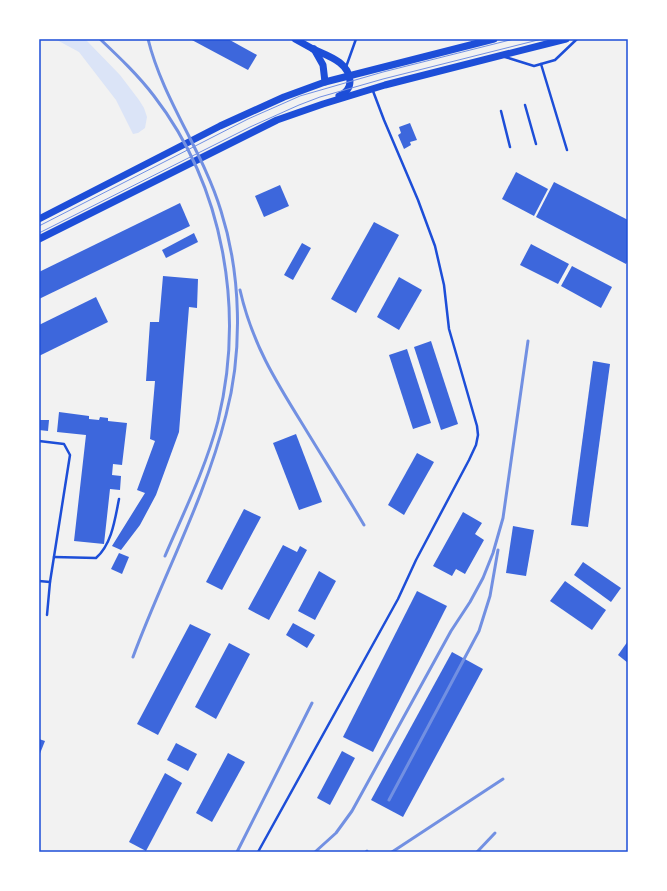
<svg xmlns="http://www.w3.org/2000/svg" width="667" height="891" viewBox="0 0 667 891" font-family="Raleway,sans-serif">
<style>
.green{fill:#dbe4f7}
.building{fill:#3d67dc}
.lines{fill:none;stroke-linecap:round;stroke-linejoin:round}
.service{stroke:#1d4ed8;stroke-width:2.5}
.tertiary{stroke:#1d4ed8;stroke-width:7}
.secondary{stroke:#1d4ed8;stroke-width:7}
.tram{stroke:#7290e2;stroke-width:1}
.rail{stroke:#7290e2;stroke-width:3}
.neatline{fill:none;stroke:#1d4ed8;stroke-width:1.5}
</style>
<rect width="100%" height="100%" fill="#f2f2f2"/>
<path class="green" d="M 55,39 L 84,39 L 87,41 L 120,75 L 139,100 L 144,108 L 147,117 L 145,128 L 138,133 L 133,134 L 116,100 L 79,52 Z"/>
<g class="building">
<path d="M 190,39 L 228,39 L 257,55 L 248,70 Z"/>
<path d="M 410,123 L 417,140 L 410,142 L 411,145 L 404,149 L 398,135 L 401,133 L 399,127 Z"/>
<path d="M 516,172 L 548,189 L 534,216 L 502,199 Z"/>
<path d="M 554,182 L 628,220 L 628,260 L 626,264 L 536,217 Z"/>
<path d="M 280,185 L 289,206 L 264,217 L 255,196 Z"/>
<path d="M 180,203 L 190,226 L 39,299 L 39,272 Z"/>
<path d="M 374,222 L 399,235 L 356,313 L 331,299 Z"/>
<path d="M 194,233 L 198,242 L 166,258 L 162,250 Z"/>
<path d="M 302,243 L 311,248 L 293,280 L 284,275 Z"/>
<path d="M 531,244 L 569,264 L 558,284 L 520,265 Z"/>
<path d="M 572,266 L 612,287 L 601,308 L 561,286 Z"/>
<path d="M 163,276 L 198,279 L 197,308 L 189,307 L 179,432 L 156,495 L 140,525 L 121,550 L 112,546 L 145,493 L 137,490 L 155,441 L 150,439 L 155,381 L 146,381 L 150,322 L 159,322 Z"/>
<path d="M 399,277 L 422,290 L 399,330 L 377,317 Z"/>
<path d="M 96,297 L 108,322 L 39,356 L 39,325 Z"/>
<path d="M 431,341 L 458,424 L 441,430 L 414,347 Z"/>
<path d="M 407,349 L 431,423 L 413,429 L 389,355 Z"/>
<path d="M 593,361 L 610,364 L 588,527 L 571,525 Z"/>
<path d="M 59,412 L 89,416 L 89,419 L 99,420 L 100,417 L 108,418 L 108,421 L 127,423 L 122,465 L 113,464 L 112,475 L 121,476 L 120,490 L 110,489 L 104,544 L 74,541 L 86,435 L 57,432 Z"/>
<path d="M 39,420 L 49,420 L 48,431 L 39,430 Z"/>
<path d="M 296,434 L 322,502 L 299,510 L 273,443 Z"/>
<path d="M 417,453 L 434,462 L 404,515 L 388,505 Z"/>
<path d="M 244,509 L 261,517 L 222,590 L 206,582 Z"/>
<path d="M 463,512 L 482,523 L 475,534 L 484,540 L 465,574 L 456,569 L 452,576 L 433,566 Z"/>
<path d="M 513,526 L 534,530 L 526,576 L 506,573 Z"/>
<path d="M 283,545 L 297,552 L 300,546 L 307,550 L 269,620 L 248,609 Z"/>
<path d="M 119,553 L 129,557 L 122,574 L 111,569 Z"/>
<path d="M 583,562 L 621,588 L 611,602 L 574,575 Z"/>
<path d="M 319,571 L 336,581 L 315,620 L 298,611 Z"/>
<path d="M 565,581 L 606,610 L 592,630 L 550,601 Z"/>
<path d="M 417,591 L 447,606 L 373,752 L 343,737 Z"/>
<path d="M 293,623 L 315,635 L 307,648 L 286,635 Z"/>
<path d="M 190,624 L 211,634 L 158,735 L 137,724 Z"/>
<path d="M 628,641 L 628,663 L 618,655 Z"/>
<path d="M 229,643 L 250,654 L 216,719 L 195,707 Z"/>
<path d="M 452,652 L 483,669 L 403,817 L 371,800 Z"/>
<path d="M 39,739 L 45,741 L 39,756 Z"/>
<path d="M 176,743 L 197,754 L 188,771 L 167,760 Z"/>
<path d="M 342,751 L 355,758 L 330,805 L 317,798 Z"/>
<path d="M 228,753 L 245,762 L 212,822 L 196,813 Z"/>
<path d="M 165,773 L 182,783 L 146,851 L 129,842 Z"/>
</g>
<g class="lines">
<g class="service">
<path d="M 505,57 L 534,66 L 555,60 L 577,39"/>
<path d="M 541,64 L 567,150"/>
<path d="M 346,67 L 356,39"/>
<path d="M 525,105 L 536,144"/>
<path d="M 501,111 L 510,147"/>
<path d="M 39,441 L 64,444 L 70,455 L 50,582 L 47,615"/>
<path d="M 54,557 L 96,558 C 112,544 115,519 119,499"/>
<path d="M 39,581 L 50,582"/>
<path d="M 258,852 L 398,599 L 416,560 L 469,460 L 476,445 L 478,435 L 477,426 L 449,329 L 444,285 L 435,246 L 418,200 L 384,120 L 373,91"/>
</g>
<path class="tertiary" d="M 295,39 L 313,49"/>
<g class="secondary">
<path d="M 313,49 C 328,56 349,62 350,81 C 350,89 346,93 339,96"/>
<path d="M 314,49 L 323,65 L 325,82"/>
<path d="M 39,219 L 220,126 L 284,97 L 325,82 L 494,39"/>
<path d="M 39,239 L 277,120 L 323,104 L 385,85 L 566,39"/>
</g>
<g class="tram">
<path d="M 39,226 L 248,119 L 300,96 L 383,72 L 514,39"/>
<path d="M 39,233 L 250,127 L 299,105 L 320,97 L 383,79 L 542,39"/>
</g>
<g class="rail">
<path d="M 100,39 C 119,57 138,75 154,96 C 224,187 245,310 218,421 C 206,467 184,512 165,556"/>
<path d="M 240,290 C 252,343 275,380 303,425 C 323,458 344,491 364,525"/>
<path d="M 133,657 C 163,576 205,499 226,415 C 243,351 241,274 221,211 C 203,151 163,100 148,39"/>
<path d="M 389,800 L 479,631 L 490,596 L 498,550"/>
<path d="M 237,852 L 312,703"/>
<path d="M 315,852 L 336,833 L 352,811 L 451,631 L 470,602 L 483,578 L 493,553 L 503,518 L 528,341"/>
<path d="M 366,852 L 367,851"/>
<path d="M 392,852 L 503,779"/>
<path d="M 477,852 L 495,833"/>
</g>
</g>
<rect width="667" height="891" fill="none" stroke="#ffffff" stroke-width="80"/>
<rect x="40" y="40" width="587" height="811" class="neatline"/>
</svg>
